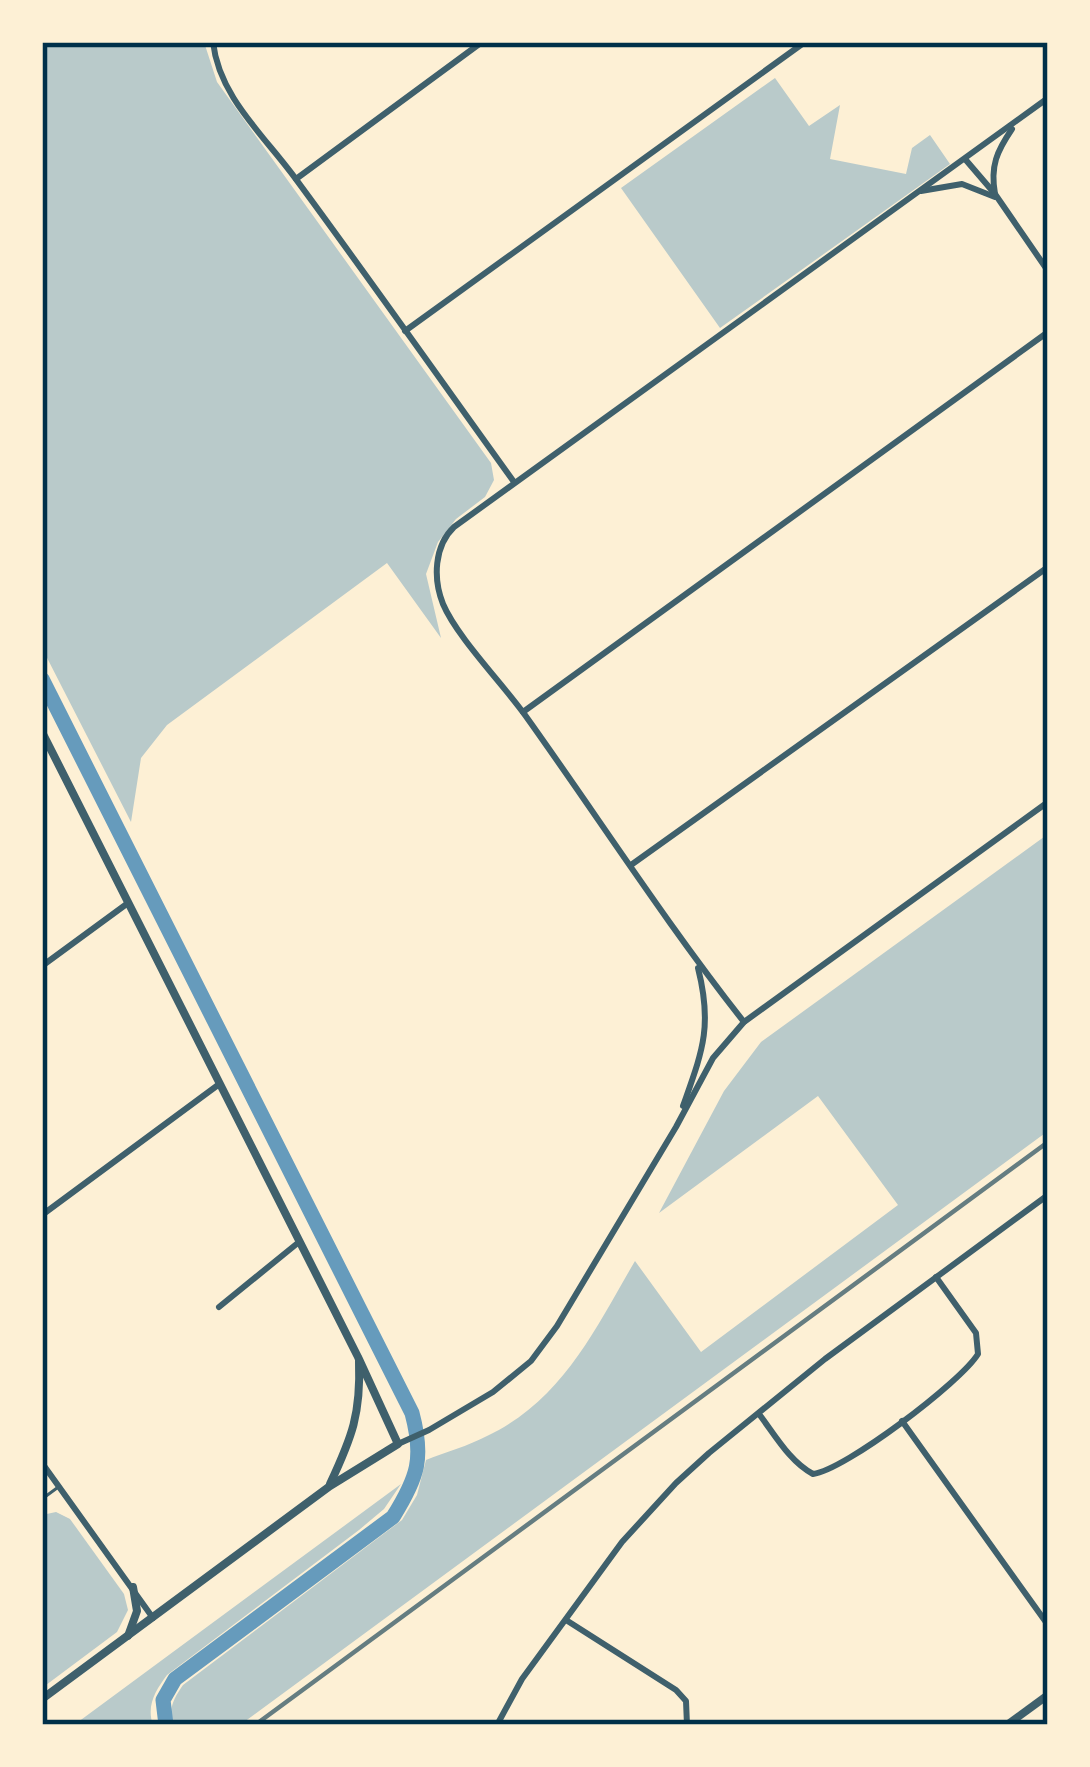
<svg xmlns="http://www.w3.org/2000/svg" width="1090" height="1767" viewBox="0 0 1090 1767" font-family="'Alegreya Sans',sans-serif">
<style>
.green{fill:#b9caca}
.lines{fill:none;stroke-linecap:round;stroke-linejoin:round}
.canal{stroke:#669bbc;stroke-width:15}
.service{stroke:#3f606c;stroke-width:3}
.minor{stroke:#3f606c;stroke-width:6}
.tertiary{stroke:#3f606c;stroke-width:8}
.rail{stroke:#657d81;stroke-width:4.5}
.neatline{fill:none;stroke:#003049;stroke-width:4.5}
</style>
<rect width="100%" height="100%" fill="#fdf0d5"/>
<g class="green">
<path d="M 42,42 L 204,42 L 217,82 L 491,463 L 494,480 L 485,497 L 456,519 L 438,542 L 426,574 L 441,638 L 387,563 L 167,725 L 141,758 L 131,822 L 42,648 Z"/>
<path d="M 775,78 L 809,126 L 840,105 L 830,159 L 906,174 L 912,148 L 930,135 L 950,164 L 720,328 L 621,188 Z"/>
<path d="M 1048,834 L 1048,1131 L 240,1725 L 174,1725 C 167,1710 174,1698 183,1685 L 402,1520 L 417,1495 L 426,1460 C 446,1452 468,1446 487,1436 C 563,1400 595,1329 635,1261 L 701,1352 L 898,1205 L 818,1096 L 659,1213 L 724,1091 L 761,1042 Z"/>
<path d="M 401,1484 L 384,1509 L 359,1530 L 167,1675 C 156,1690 146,1705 153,1725 L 74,1725 Z"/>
<path d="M 56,1512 L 70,1519 L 124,1594 L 128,1610 L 117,1632 L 42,1688 L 42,1515 Z"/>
</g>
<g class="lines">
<path class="canal" d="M 42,679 L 412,1413 C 424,1458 418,1477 393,1517 L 175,1679 L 163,1700 L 166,1725"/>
<path class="service" d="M 42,1499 L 57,1488"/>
<g class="minor">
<path d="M 213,42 C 219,98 267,138 298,182 C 371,281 442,382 514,482"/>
<path d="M 965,159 L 995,194 L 1048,271"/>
<path d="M 296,179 L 482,42"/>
<path d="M 921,191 L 962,184 L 995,197"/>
<path d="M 995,194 C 990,166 997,151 1012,129"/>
<path d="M 405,331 L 805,42"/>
<path d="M 523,712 L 1048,332"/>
<path d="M 631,865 L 1048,567"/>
<path d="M 42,966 L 128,903"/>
<path d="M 744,1022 C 666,923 598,817 525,715 C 502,683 457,637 443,604 C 433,579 434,546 454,527 L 1048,98"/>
<path d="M 683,1106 C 702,1052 713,1027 698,968"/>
<path d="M 42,1215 L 218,1085"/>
<path d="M 219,1307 L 299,1242"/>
<path d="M 759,1414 C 775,1435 790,1462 813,1474 C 845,1470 961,1382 978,1354 L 976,1333 L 936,1277"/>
<path d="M 902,1421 L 1048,1625"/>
<path d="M 398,1444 L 429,1430 L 493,1392 L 531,1361 L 557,1326 L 676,1127 L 713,1058 L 744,1022 L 1048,802"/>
<path d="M 42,1463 L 153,1618"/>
<path d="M 566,1620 L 676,1690 L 686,1701 L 687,1725"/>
<path d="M 497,1725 L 522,1679 L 622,1542 L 676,1483 L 709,1453 L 825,1359 L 1048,1195"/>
</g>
<g class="tertiary">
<path d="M 42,732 L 358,1357 L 398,1444 L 330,1486 L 42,1699"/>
<path d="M 330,1484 C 352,1437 361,1414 359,1361"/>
<path d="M 128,1636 L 137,1611 L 133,1587"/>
<path d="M 1007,1725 L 1048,1695"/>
</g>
<path class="rail" d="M 255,1725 L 1048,1142"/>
</g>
<rect width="1090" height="1767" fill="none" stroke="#fdf0d5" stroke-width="90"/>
<rect x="45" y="45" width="1000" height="1677" class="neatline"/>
</svg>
